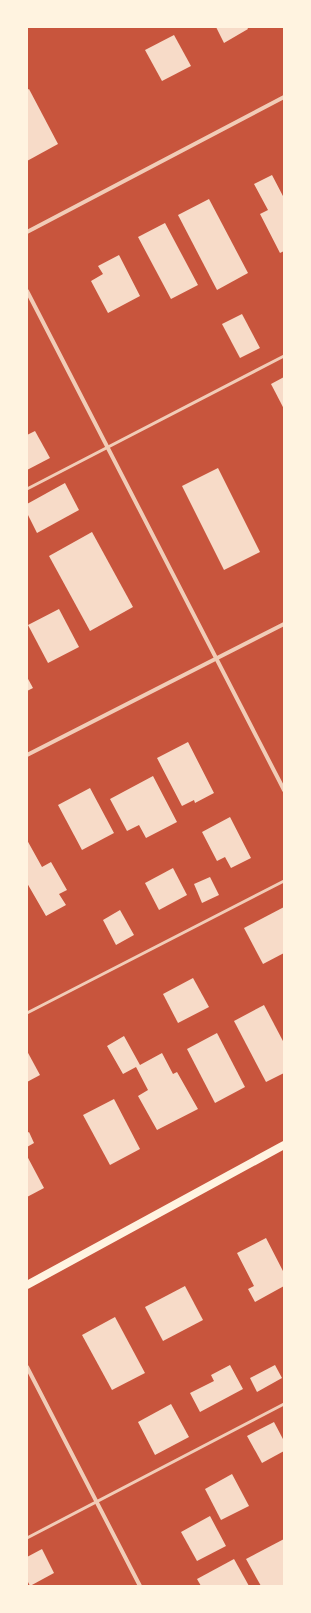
<svg xmlns="http://www.w3.org/2000/svg" width="311" height="1613" viewBox="0 0 311 1613" font-family="'PT Sans Narrow',sans-serif">
<style>
.building{fill:#f7dbc8}
.lines{fill:none;stroke-linecap:round;stroke-linejoin:round}
.service{stroke:#f1ccb7;stroke-width:3}
.minor{stroke:#f1ccb7;stroke-width:4}
.secondary{stroke:#fff3e0;stroke-width:8}
</style>
<rect width="100%" height="100%" fill="#c8553d"/>
<g class="building">
<path d="M 216,27 L 247,27 L 248,29 L 224,43 Z"/>
<path d="M 174,35 L 191,66 L 162,81 L 145,50 Z"/>
<path d="M 29,89 L 58,144 L 27,161 L 27,90 Z"/>
<path d="M 272,175 L 284,198 L 284,251 L 280,253 L 260,214 L 268,210 L 254,184 Z"/>
<path d="M 209,199 L 248,273 L 217,290 L 178,215 Z"/>
<path d="M 165,223 L 198,285 L 171,299 L 138,237 Z"/>
<path d="M 119,255 L 140,296 L 108,313 L 91,281 L 103,274 L 98,266 Z"/>
<path d="M 242,314 L 260,348 L 240,358 L 222,324 Z"/>
<path d="M 284,377 L 284,409 L 271,384 Z"/>
<path d="M 35,431 L 50,458 L 27,470 L 27,435 Z"/>
<path d="M 218,468 L 260,552 L 224,570 L 182,486 Z"/>
<path d="M 65,483 L 79,510 L 37,533 L 27,513 L 27,504 Z"/>
<path d="M 92,532 L 133,607 L 90,631 L 49,556 Z"/>
<path d="M 59,609 L 79,647 L 48,663 L 28,625 Z"/>
<path d="M 27,677 L 33,688 L 27,691 Z"/>
<path d="M 188,742 L 214,793 L 195,803 L 194,800 L 182,806 L 157,758 Z"/>
<path d="M 153,776 L 177,822 L 146,838 L 139,825 L 127,831 L 110,799 Z"/>
<path d="M 90,788 L 114,833 L 82,850 L 58,805 Z"/>
<path d="M 230,817 L 251,858 L 231,868 L 225,857 L 217,861 L 202,832 Z"/>
<path d="M 27,840 L 42,867 L 51,862 L 67,890 L 59,894 L 66,905 L 46,916 L 27,883 Z"/>
<path d="M 173,868 L 187,895 L 159,910 L 145,883 Z"/>
<path d="M 210,877 L 219,895 L 202,903 L 194,884 Z"/>
<path d="M 284,907 L 284,953 L 263,964 L 244,928 Z"/>
<path d="M 120,910 L 134,935 L 116,945 L 103,920 Z"/>
<path d="M 193,978 L 209,1007 L 178,1023 L 163,994 Z"/>
<path d="M 264,1005 L 284,1043 L 284,1073 L 266,1082 L 234,1021 Z"/>
<path d="M 217,1033 L 245,1087 L 215,1103 L 187,1049 Z"/>
<path d="M 124,1036 L 140,1065 L 162,1053 L 173,1074 L 177,1072 L 198,1109 L 157,1130 L 138,1096 L 148,1090 L 136,1067 L 123,1074 L 107,1046 Z"/>
<path d="M 27,1051 L 40,1075 L 27,1082 Z"/>
<path d="M 114,1099 L 140,1149 L 110,1165 L 83,1115 Z"/>
<path d="M 29,1132 L 34,1143 L 27,1147 L 27,1133 Z"/>
<path d="M 27,1156 L 44,1188 L 27,1197 Z"/>
<path d="M 266,1238 L 284,1273 L 284,1286 L 255,1302 L 248,1289 L 254,1286 L 237,1253 Z"/>
<path d="M 185,1286 L 203,1320 L 163,1341 L 145,1307 Z"/>
<path d="M 115,1317 L 145,1373 L 112,1390 L 82,1335 Z"/>
<path d="M 230,1365 L 243,1389 L 200,1412 L 190,1393 L 214,1381 L 211,1375 Z"/>
<path d="M 275,1365 L 282,1378 L 257,1392 L 250,1378 Z"/>
<path d="M 171,1404 L 189,1437 L 155,1455 L 138,1422 Z"/>
<path d="M 274,1422 L 284,1441 L 284,1451 L 262,1463 L 247,1436 Z"/>
<path d="M 232,1474 L 249,1506 L 221,1520 L 205,1489 Z"/>
<path d="M 210,1516 L 226,1546 L 197,1561 L 181,1532 Z"/>
<path d="M 284,1539 L 284,1586 L 261,1586 L 246,1559 Z"/>
<path d="M 42,1549 L 54,1573 L 30,1586 L 27,1580 L 27,1557 Z"/>
<path d="M 234,1559 L 249,1586 L 201,1586 L 197,1579 Z"/>
</g>
<g class="lines">
<g class="service">
<path d="M 27,489 L 284,356"/>
<path d="M 27,1013 L 284,881"/>
<path d="M 27,1538 L 284,1404"/>
</g>
<g class="minor">
<path d="M 27,232 L 284,97"/>
<path d="M 27,291 L 284,790"/>
<path d="M 27,755 L 284,624"/>
<path d="M 27,1367 L 140,1586"/>
</g>
<path class="secondary" d="M 27,1285 L 284,1145"/>
</g>
<rect width="311" height="1613" fill="none" stroke="#fff3e0" stroke-width="56"/>
</svg>
